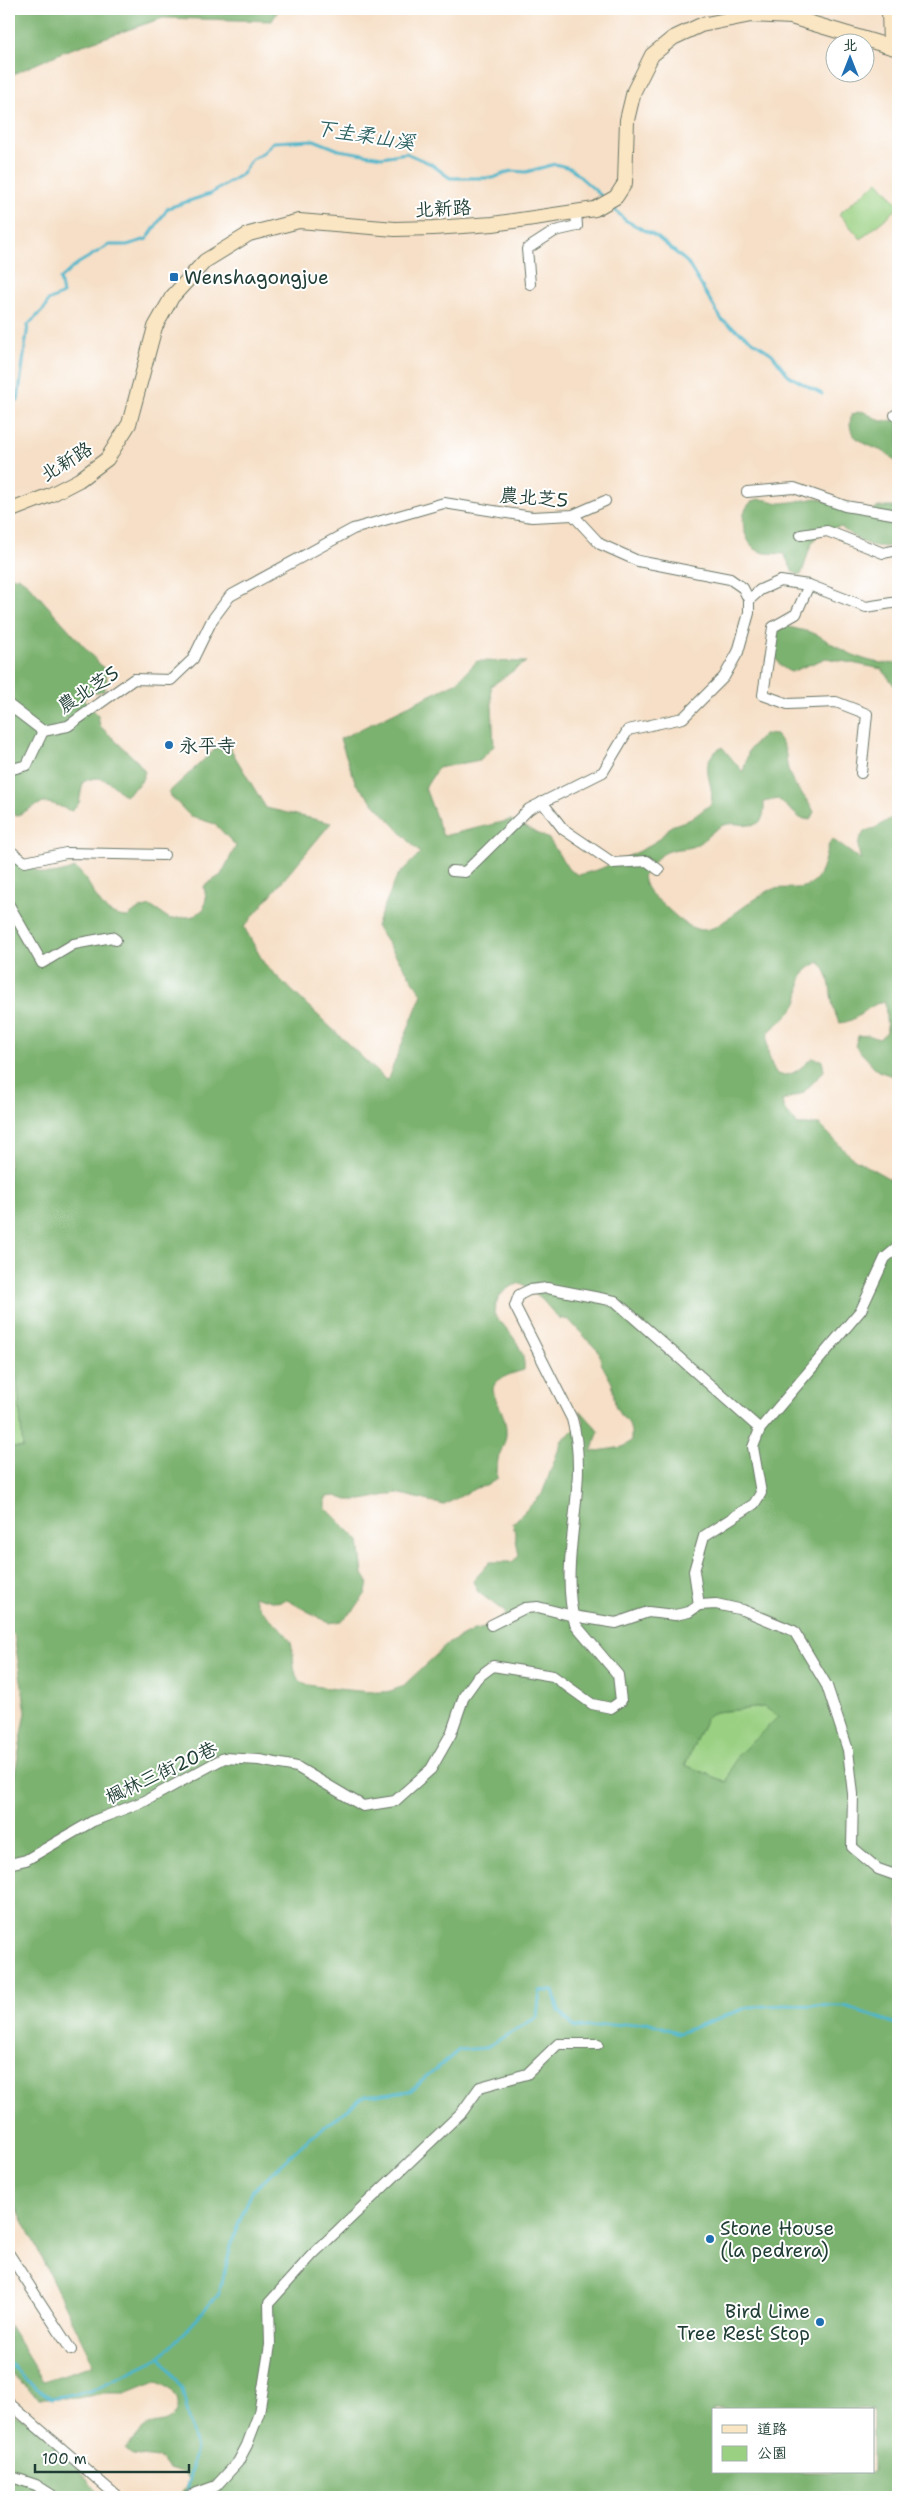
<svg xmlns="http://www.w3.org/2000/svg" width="907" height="2506" viewBox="0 0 907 2506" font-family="'Shantell Sans','LXGW WenKai TC',sans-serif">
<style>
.green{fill:#9ad082;stroke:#5c865b}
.forest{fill:#7bb270;stroke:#4d7852;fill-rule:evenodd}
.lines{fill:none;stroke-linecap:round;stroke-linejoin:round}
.stream{stroke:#4db6cb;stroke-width:3}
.street-casing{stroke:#6a7667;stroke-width:12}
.secondary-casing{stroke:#6a7667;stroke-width:16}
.street{stroke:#fff;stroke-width:10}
.secondary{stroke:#fbe6c4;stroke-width:14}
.poi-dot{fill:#1f6fb2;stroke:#fff;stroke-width:2}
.labels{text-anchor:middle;stroke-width:4;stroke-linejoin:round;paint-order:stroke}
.street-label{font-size:19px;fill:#1f3d34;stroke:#fff}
.poi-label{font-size:19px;fill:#1f3d34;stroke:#fff;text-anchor:start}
.water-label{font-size:20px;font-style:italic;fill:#2d6161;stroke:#fff}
</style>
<rect width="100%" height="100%" fill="#fff"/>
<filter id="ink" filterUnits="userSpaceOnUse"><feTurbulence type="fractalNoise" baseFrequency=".02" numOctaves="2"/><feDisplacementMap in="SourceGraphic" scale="10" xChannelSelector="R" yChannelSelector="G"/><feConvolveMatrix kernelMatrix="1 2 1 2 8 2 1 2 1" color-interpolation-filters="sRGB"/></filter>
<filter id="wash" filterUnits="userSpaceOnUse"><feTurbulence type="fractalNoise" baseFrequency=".0096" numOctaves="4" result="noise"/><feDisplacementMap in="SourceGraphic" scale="20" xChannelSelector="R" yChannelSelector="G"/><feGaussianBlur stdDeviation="1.12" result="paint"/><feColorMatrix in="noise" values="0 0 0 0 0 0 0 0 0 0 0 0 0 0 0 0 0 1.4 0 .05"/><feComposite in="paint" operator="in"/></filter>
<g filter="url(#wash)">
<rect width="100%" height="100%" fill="#f6dfc6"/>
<g class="green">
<path d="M 878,181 L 898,204 L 898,208 L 861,239 L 839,214 Z"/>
<path d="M 9,1365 L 17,1378 L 23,1448 L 9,1447 Z"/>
<path d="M 765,1707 L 779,1717 L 736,1758 L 727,1782 L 685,1765 L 706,1718 L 715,1712 Z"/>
</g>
<g class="forest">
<path d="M 9,9 L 279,9 L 272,21 L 163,18 L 65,51 L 9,76 Z"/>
<path d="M 862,411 L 881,421 L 898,420 L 898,464 C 895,461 891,456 886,453 C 868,444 843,440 852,414 Z"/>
<path d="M 817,498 L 857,513 L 868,512 L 879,507 L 898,507 L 898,544 C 876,552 858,542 841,527 C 808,530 811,550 801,575 L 793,572 L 784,554 C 773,553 762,555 754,548 C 742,537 737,508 755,500 C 764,497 773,503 782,503 C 793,502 805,500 817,498 Z"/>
<path d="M 9,577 L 18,577 L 28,584 L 105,670 L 107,680 L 104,691 L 92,693 L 83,699 L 98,715 L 100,726 L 138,762 L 145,772 L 141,782 L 125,796 C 110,783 103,772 83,782 L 79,803 L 72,811 C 64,809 53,802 44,803 C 35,804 25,813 15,816 L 9,809 Z"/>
<path d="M 787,626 C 797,630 813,631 821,637 C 845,652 869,666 898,663 L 898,691 L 882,669 L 826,658 L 791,672 C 771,664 774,648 777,630 Z"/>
<path d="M 477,661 L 526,662 L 491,686 L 494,746 L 480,760 L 438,768 L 425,788 L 443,836 L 511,820 L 549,839 L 569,870 L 579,875 L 600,869 L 640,851 L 658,840 L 671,826 L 691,819 L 711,804 C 716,781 694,764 722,747 L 743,772 L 749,750 L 764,734 L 776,735 C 791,753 783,758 790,775 C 795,789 808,798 814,812 L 810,820 L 800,818 L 778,799 L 764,802 C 766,840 740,817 721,826 C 712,831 705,840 696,845 C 690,848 685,849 678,849 C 661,851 652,862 643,876 C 645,893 656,897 667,908 C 708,948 713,926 754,900 C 759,897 765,892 770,890 C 786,885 804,894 817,878 C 826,866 824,851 832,839 L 861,860 C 857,848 857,841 865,831 L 875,828 L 898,814 L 898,1078 L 878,1071 L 855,1046 L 858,1036 L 868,1035 L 879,1039 L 887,1032 L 885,1001 C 864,1006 860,1021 840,1023 C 826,1002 836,979 819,962 C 789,977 807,990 794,1008 C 787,1018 775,1025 768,1033 C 766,1047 769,1063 777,1074 C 793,1078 800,1068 812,1058 L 822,1060 L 824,1071 L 803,1093 L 782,1101 L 785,1110 L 798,1125 L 820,1125 L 851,1157 L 890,1179 L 895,1199 L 898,1202 L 898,2497 L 179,2497 L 189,2482 L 185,2473 L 170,2468 L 157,2458 L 132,2455 L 126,2450 C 131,2442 137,2433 146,2427 C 153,2422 161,2424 168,2420 C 189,2407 174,2386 156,2382 L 128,2393 L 104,2393 L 79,2398 L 39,2398 L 9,2373 L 9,2325 L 43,2381 L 94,2365 L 9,2192 L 9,1784 L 13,1784 L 26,1712 L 14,1635 L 9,1630 L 9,1447 L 23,1448 L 17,1378 L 9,1365 L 9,855 C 42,869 35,882 75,868 C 96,883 95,917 128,917 L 137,910 L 150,906 L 170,919 L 194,916 L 204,909 L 206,898 L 204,886 L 221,875 L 236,846 L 215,824 L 190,816 L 168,793 L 225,740 L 266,808 L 331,823 L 244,927 L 265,965 L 387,1081 L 422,994 L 376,926 L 397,876 L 420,853 L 356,784 L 340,739 L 457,682 ZM 521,1283 L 540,1297 L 558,1318 L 569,1320 L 599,1352 L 601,1363 L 612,1383 L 615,1405 L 620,1415 L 628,1422 L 631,1431 L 631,1441 L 623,1447 L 591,1452 L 599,1431 L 580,1410 L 584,1422 L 562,1440 L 542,1494 L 513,1523 L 519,1556 L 512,1562 L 490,1562 L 473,1581 L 478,1592 L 506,1613 L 494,1626 L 474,1630 L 449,1643 L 404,1685 C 397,1689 390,1692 382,1692 C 373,1693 308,1687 302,1683 C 291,1676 295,1655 291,1643 C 283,1624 260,1616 253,1596 L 276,1602 L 287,1600 L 329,1623 L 341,1621 L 354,1610 L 366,1593 L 368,1582 L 363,1574 L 359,1541 L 326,1508 L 326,1497 L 336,1496 L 347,1500 L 363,1500 L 397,1493 L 444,1505 L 476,1488 L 486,1486 L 497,1479 C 497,1473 497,1465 498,1459 C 501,1449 507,1441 506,1430 C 504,1396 469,1385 524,1370 C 526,1347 508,1331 494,1314 C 496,1296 504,1288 521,1283 ZM 765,1707 L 778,1717 L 735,1758 L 727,1782 L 685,1765 L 706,1718 L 715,1712 ZM 713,2410 L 873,2410 L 873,2472 L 713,2472 Z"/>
<path d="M 9,2413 L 32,2422 L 79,2470 L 101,2497 L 9,2497 Z"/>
</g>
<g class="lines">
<g class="stream">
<path d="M 611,206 L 625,220 L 657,237 L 687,262 L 722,320 L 772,354 L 789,376 L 822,394"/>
<path d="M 9,400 L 18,400 L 28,325 L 45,308 L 48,301 L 63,294 L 60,279 L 77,264 L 109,245 L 127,245 L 147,239 L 168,208 L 210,194 L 242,174 L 252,159 L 262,154 L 273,142 L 314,140 L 339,150 L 382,157 L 406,153 L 431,164 L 450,178 L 493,178 L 511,171 L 526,172 L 555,164 L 570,168 L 605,199"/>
<path d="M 161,2357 L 219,2294 L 234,2235 L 252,2191 L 304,2143 L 364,2096 L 410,2091 L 459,2050 L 485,2048 L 537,2017 L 540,1991 L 553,1991 L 559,2011 L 575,2028 L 647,2022 L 679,2033 L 749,2007 L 783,2005 L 845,2006 L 898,2025"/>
<path d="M 9,2362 L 26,2381 L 51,2398 L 90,2391 L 161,2357 L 182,2389 L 196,2449 L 187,2486 L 189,2494"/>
</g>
</g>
</g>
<g filter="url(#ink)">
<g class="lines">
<g class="street-casing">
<g id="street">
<path d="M 530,284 L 527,249 L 555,231 L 577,226 L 576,213"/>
<path d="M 895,415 L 898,417"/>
<path d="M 747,492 L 794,488 L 845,506 L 898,515"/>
<path d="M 801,535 L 827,531 L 883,553 L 898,550"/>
<path d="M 809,585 L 796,614 L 773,627 L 763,695 L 788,704 L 836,702 L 867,714 L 861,773"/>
<path d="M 749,600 L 760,590 L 780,581 L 809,585 L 866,607 L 898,602"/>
<path d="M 9,705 L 43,731 L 68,726 L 134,679 L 171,680 L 193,659 L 212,620 L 230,596 L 353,529 L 444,503 L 532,517 L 573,515 L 605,501"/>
<path d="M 9,770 L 27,765 L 43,731"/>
<path d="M 542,802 L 563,829 L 613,863 L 647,861 L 659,870"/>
<path d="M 9,850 L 25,862 L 66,853 L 164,855"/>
<path d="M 452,871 L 465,872 L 529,809 L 603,772 L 628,730 L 683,718 L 724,677 L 738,652 L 749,613 L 749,600 L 743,588 L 730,579 L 638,561 L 600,544 L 573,515"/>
<path d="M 9,905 L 42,963 L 74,944 L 112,937 L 116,940"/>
<path d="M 699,1605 L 694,1571 L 704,1536 L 754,1504 L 761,1493 L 753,1447 L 760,1429 L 861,1310 L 885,1258 L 898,1247"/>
<path d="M 491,1625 L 525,1608 L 538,1607 L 573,1616 L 616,1623 L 648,1612 L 675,1615 L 689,1612 L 699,1605 L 716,1604 L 743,1610 L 794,1631 L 827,1686 L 848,1750 L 853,1794 L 852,1847 L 878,1869 L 898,1876"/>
<path d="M 9,1864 L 26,1860 L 93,1821 L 145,1801 L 224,1758 L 259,1760 L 297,1767 L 363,1806 L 395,1801 L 431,1769 L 451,1734 L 464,1696 L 477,1678 L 493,1666 L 553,1676 L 592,1704 L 611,1708 L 621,1701 L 618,1675 L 575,1624 C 557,1558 591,1485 572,1419 L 515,1306 L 519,1295 L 529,1290 L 547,1288 L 615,1301 L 760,1429"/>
<path d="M 9,2254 L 71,2350"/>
<path d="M 9,2403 L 118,2497"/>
<path d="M 9,2476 L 36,2485 L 55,2497"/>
<path d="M 186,2497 L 216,2486 L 238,2462 L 247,2445 L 259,2413 L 270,2345 L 269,2303 L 312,2255 L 462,2112 L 480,2087 L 527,2074 L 558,2044 L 598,2044"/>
</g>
</g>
<g class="secondary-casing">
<g id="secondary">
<path d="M 889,9 L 890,46"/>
<path d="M 9,511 L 50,495 L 79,480 L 107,459 L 129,424 L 155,327 L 172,297 L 205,261 L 249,234 L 299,221 L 395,229 L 433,228 L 493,224 L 595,209 L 616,197 L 625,183 L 627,120 L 634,91 L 652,55 L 673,38 L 701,25 L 751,15 L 791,17 L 898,49"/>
</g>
</g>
<use href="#street" class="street"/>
<use href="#secondary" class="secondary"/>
</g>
</g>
<g class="poi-dot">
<rect x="169" y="272" width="10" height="10" rx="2.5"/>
<circle cx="169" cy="745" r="5"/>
<circle cx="710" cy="2239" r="5"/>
<circle cx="820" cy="2322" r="5"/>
</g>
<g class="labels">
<g class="street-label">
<text transform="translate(443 208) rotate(-3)" y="7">北新路</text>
<text transform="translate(66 461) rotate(-32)" y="7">北新路</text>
<text transform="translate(534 497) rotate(5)" y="7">農北芝5</text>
<text transform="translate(88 689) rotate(-33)" y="7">農北芝5</text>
<text transform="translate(161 1772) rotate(-25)" y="7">楓林三街20巷</text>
</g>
<g class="poi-label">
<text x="184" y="284">Wenshagongjue</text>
<text x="179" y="752">永平寺</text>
<text x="720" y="2235">Stone House<tspan x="720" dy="22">(la pedrera)</tspan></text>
<text x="810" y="2318" text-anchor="end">Bird Lime<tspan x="810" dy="22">Tree Rest Stop</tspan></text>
</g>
<g class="water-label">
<text transform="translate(365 135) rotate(9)" y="7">下圭柔山溪</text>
</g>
</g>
<rect width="907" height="2506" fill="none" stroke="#fff" stroke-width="30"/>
<rect x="712" y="2408" width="162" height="65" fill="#ffffff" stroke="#a5b1ae"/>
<rect x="722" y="2425" width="25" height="8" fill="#fbe6c4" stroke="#a5b1ae"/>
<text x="757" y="2434" font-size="15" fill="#1f3d34">道路</text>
<rect x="722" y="2446" width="25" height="15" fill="#9ad082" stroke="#a5b1ae"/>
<text x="757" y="2458" font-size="15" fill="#1f3d34">公園</text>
<g transform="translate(850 58)"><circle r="24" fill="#ffffff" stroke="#a5b1ae"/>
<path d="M0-4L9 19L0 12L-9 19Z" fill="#1f6fb2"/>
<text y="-8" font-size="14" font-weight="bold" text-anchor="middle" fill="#1f3d34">北</text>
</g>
<path d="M35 2464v8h154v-8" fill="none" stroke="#1f3d34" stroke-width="2.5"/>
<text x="42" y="2464" font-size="15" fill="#1f3d34" stroke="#ffffff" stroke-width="4" paint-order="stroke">100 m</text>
</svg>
